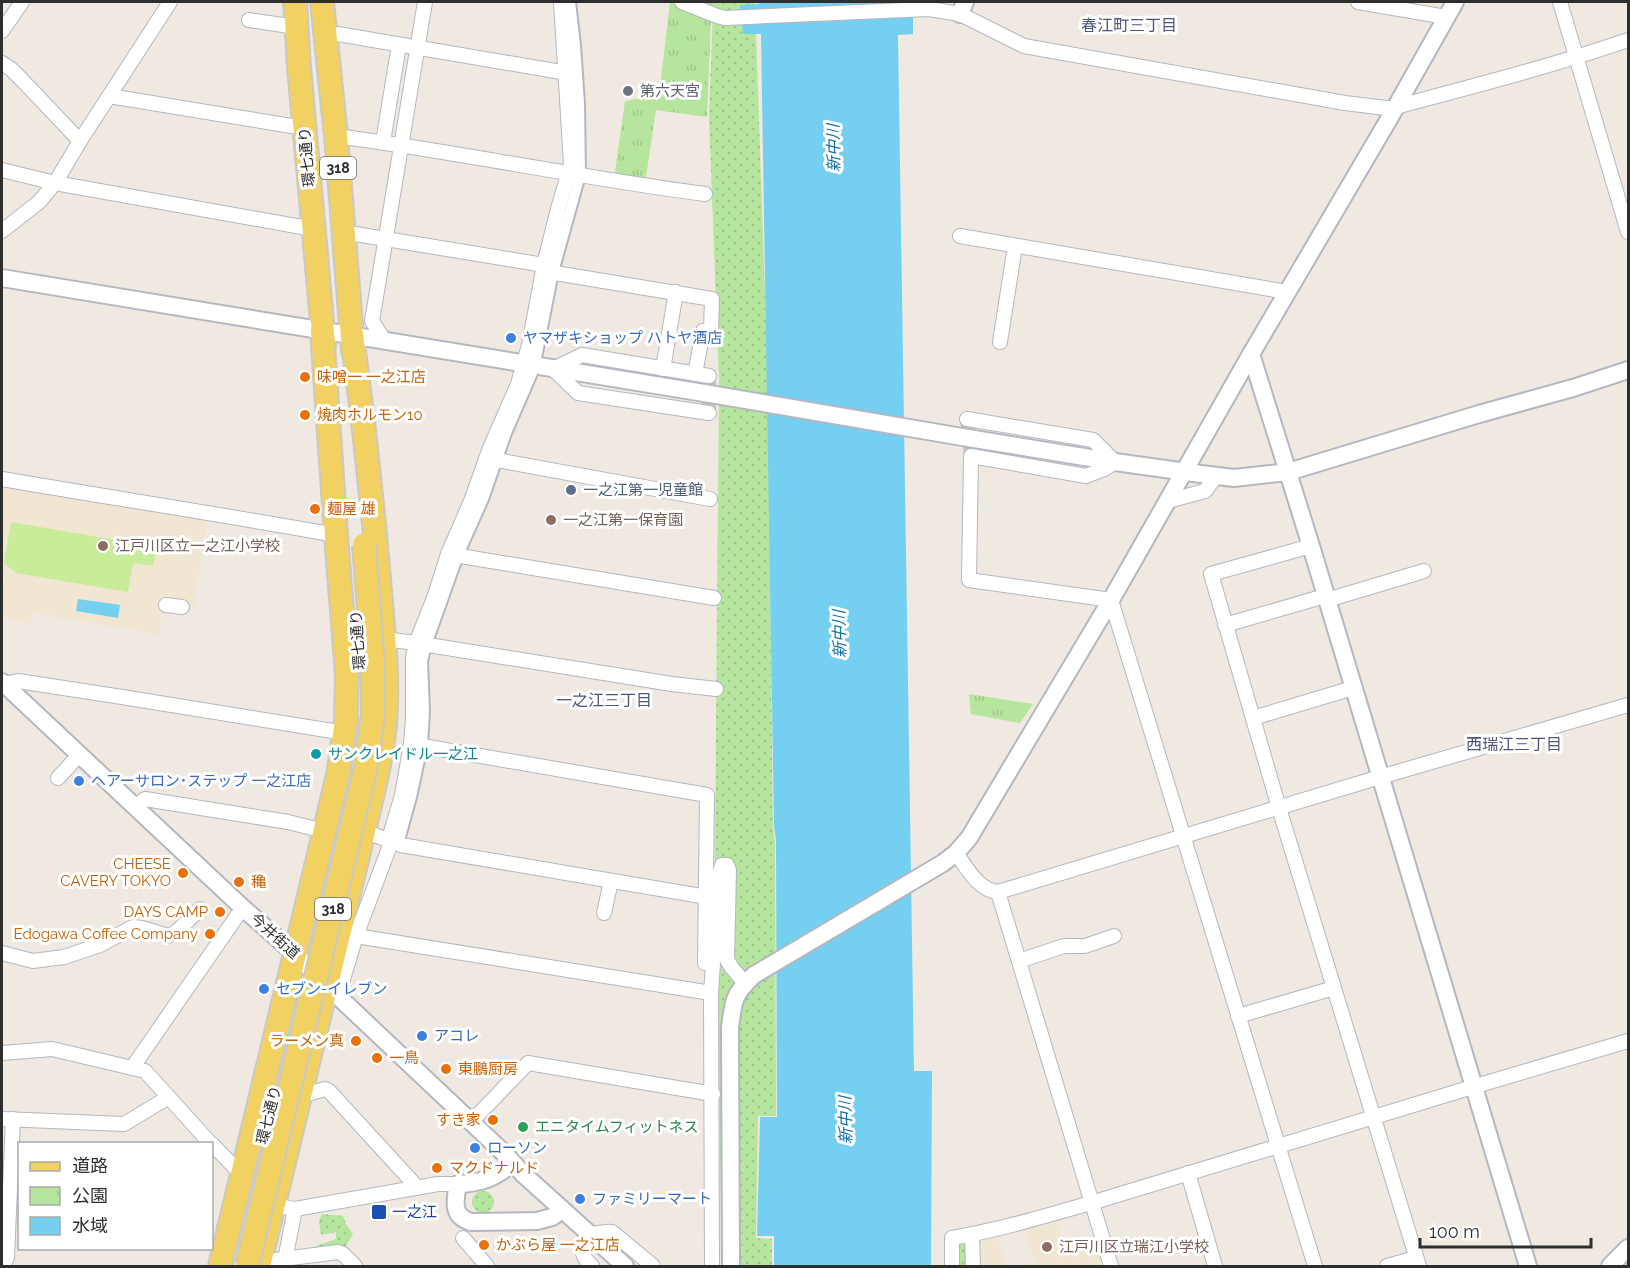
<svg xmlns="http://www.w3.org/2000/svg" width="1630" height="1268" viewBox="0 0 1630 1268" font-family="Raleway,'Noto Sans JP',sans-serif">
<style>
.education{fill:#f0e6d1}
.grass{fill:url(#grass-dots)}
.park{fill:url(#park-tufts)}
.pitch{fill:#c9ec9a}
.water{fill:#75cff0}
.lines{fill:none;stroke-linecap:round;stroke-linejoin:round}
.minor-tunnel{stroke:#c8c4bd;stroke-width:14;stroke-dasharray:14 7;stroke-linecap:butt}
.pedestrian-casing{stroke:#b4b7c1;stroke-width:14}
.minor-casing{stroke:#b4b7c1;stroke-width:16}
.tertiary-casing{stroke:#b4b7c1;stroke-width:20}
.primary-casing{stroke:#c9c9c9;stroke-width:26}
.pedestrian{stroke:#fff;stroke-width:10}
.minor{stroke:#fff;stroke-width:14}
.tertiary{stroke:#fff;stroke-width:16}
.primary{stroke:#f2d163;stroke-width:22}
.tertiary-bridge-casing{stroke:#b4b7c1;stroke-width:20;stroke-linecap:butt}
.primary-bridge-casing{stroke:#c9c9c9;stroke-width:26;stroke-linecap:butt}
.tertiary-bridge{stroke:#fff;stroke-width:16}
.primary-bridge{stroke:#f2d163;stroke-width:22}
.worship-dot{fill:#6b7280;stroke:#fff;stroke-width:2}
.shop-dot{fill:#3f7fe0;stroke:#fff;stroke-width:2}
.food-dot{fill:#e8710a;stroke:#fff;stroke-width:2}
.service-dot{fill:#5c6f8a;stroke:#fff;stroke-width:2}
.education-dot{fill:#8d6e63;stroke:#fff;stroke-width:2}
.culture-dot{fill:#0f9aa8;stroke:#fff;stroke-width:2}
.leisure-dot{fill:#2e9e5b;stroke:#fff;stroke-width:2}
.transit-dot{fill:#1a4fb4;stroke:#fff;stroke-width:2}
.labels{text-anchor:middle;stroke-width:6;stroke-linejoin:round;paint-order:stroke}
.shield{fill:#fff;stroke:#6d6d6d;stroke-width:1.5}
.shield-label{font-size:14px;font-weight:bold;fill:#2e2e2e}
.worship-label{font-size:15px;fill:#5b616d;stroke:#fff;text-anchor:start}
.street-label{font-size:15px;fill:#2e2e2e;stroke:#fff}
.shop-label{font-size:15px;fill:#366cbe;stroke:#fff;text-anchor:start}
.food-label{font-size:15px;fill:#c56008;stroke:#fff;text-anchor:start}
.service-label{font-size:15px;fill:#4e5e75;stroke:#fff;text-anchor:start}
.education-label{font-size:15px;fill:#785e54;stroke:#fff;text-anchor:start}
.culture-label{font-size:15px;fill:#0d838f;stroke:#fff;text-anchor:start}
.leisure-label{font-size:15px;fill:#27864d;stroke:#fff;text-anchor:start}
.transit-label{font-size:15px;fill:#164399;stroke:#fff;text-anchor:start}
.neighbourhood-label{font-size:16px;fill:#4d5680;stroke:#fff}
.water-label{font-size:16px;font-style:italic;fill:#0d6fa3;stroke:#fff}
</style>
<defs>
<pattern id="grass-dots" width="8" height="8" patternUnits="userSpaceOnUse" patternTransform="scale(1.5)"><rect width="8" height="8" fill="#b6e59e"/><path d="M2 2h.1M6 6h.1" fill="none" stroke="#9dc588" stroke-width="1.8" stroke-linecap="round"/></pattern>
<pattern id="park-tufts" width="24" height="20" patternUnits="userSpaceOnUse" patternTransform="scale(1.5)"><rect width="24" height="20" fill="#b6e59e"/><path d="M3 7l-1-3M5 7V3M7 7l1-3M15 17l-1-3M17 17v-4M19 17l1-3" fill="none" stroke="#9dc588"/></pattern>
</defs>
<rect width="100%" height="100%" fill="#efe9e1"/>
<g class="education">
<path d="M 2,482 L 208,519 L 194,607 L 164,602 L 159,635 L 35,613 L 32,623 L 17,622 L 9,619 L 2,612 L 2,591 L 7,575 L 2,574 Z"/>
<path d="M 1056,1222 L 1065,1252 L 1097,1242 L 1105,1266 L 1019,1266 L 1035,1262 L 1025,1231 Z"/>
<path d="M 996,1236 L 1006,1266 L 976,1266 L 975,1241 Z"/>
</g>
<g class="grass">
<path d="M 706,2 L 755,2 L 768,383 L 773,826 L 775,841 L 776,1116 L 758,1116 L 756,1238 L 772,1239 L 772,1266 L 722,1266 L 715,854 L 719,382 L 709,116 L 713,10 L 706,4 Z"/>
<circle cx="483" cy="1202" r="11"/>
<path d="M 322,1214 L 343,1216 L 346,1224 L 353,1234 L 345,1247 L 316,1253 L 316,1246 L 336,1239 L 336,1232 L 321,1235 L 319,1221 Z"/>
<path d="M 966,1243 L 966,1266 L 958,1266 L 958,1245 Z"/>
</g>
<g class="park">
<path d="M 670,2 L 711,18 L 707,117 L 656,110 L 645,184 L 614,179 L 625,101 L 655,95 L 660,87 Z"/>
<path d="M 969,694 L 1033,704 L 1020,723 L 971,714 Z"/>
</g>
<path class="pitch" d="M 11,522 L 157,547 L 153,566 L 133,563 L 128,592 L 16,573 L 4,563 Z"/>
<g class="water">
<path d="M 759,2 L 913,2 L 913,34 L 898,35 L 914,1071 L 932,1071 L 931,1266 L 774,1266 L 774,1236 L 757,1236 L 760,1117 L 777,1117 L 776,840 L 774,826 L 761,34 L 743,34 L 740,5 L 758,4 Z"/>
<path d="M 78,599 L 120,605 L 118,618 L 76,611 Z"/>
</g>
<g class="lines">
<g class="minor-tunnel">
<path d="M 709,413 L 709,376"/>
<path d="M 967,419 L 971,456"/>
</g>
<g class="pedestrian-casing">
<g id="pedestrian">
<path d="M 536,358 L 553,272 L 580,175 L 579,104 L 575,45 L 570,2"/>
<path d="M 398,844 L 411,797 L 422,746 L 424,711 L 422,661 L 426,645 L 458,555 L 483,499 L 506,433 L 532,373"/>
</g>
</g>
<g class="minor-casing">
<g id="minor">
<path d="M 682,2 L 717,16 L 725,18 L 929,9 L 960,14 L 1024,46 L 1345,103 L 1394,109"/>
<path d="M 1358,2 L 1446,17"/>
<path d="M 1560,2 L 1628,232"/>
<path d="M 249,20 L 296,27"/>
<path d="M 2,31 L 22,2"/>
<path d="M 338,34 L 567,73"/>
<path d="M 2,63 L 11,69 L 22,80 L 80,141"/>
<path d="M 109,96 L 304,128"/>
<path d="M 1395,107 C 1474,86 1552,66 1628,40"/>
<path d="M 336,136 C 459,152 581,178 705,194"/>
<path d="M 383,142 L 399,45"/>
<path d="M 2,170 L 55,183 L 313,229"/>
<path d="M 2,231 L 39,202 L 55,183 L 80,141 L 170,2"/>
<path d="M 343,232 L 544,265"/>
<path d="M 960,236 L 1287,292"/>
<path d="M 543,271 L 712,299 L 711,330 L 703,331 L 695,374"/>
<path d="M 384,340 L 372,321 L 425,2"/>
<path d="M 1000,342 L 1015,246"/>
<path d="M 663,369 L 676,292"/>
<path d="M 709,413 L 578,393 L 553,369 L 582,355 L 709,376"/>
<path d="M 967,419 L 1093,440 L 1115,462 L 1104,469 L 1086,476 L 971,456 L 969,580 L 1111,600 L 1315,1266"/>
<path d="M 486,458 L 710,499"/>
<path d="M 2,479 C 113,498 224,515 336,535"/>
<path d="M 1168,501 L 1205,491 L 1216,476"/>
<path d="M 1311,546 L 1211,574 L 1279,808 L 1419,1266"/>
<path d="M 448,554 L 714,598"/>
<path d="M 1327,600 L 1424,571"/>
<path d="M 166,605 L 182,607"/>
<path d="M 1225,625 L 1325,596"/>
<path d="M 384,639 L 416,643 L 672,684 L 716,689"/>
<path d="M 4,684 L 18,681 L 122,697 L 345,733"/>
<path d="M 1253,718 L 1353,688"/>
<path d="M 411,744 L 707,795 L 705,963"/>
<path d="M 58,778 L 79,755"/>
<path d="M 135,807 L 145,799 L 288,822 L 324,831"/>
<path d="M 364,831 L 401,845 L 707,897"/>
<path d="M 956,853 C 967,868 978,890 998,892 L 1380,777 L 1628,705"/>
<path d="M 998,892 L 1111,1266"/>
<path d="M 604,913 L 611,881"/>
<path d="M 356,936 L 711,993"/>
<path d="M 2,953 L 33,961 L 64,957 L 100,945 L 133,927 L 142,928 L 168,936 L 175,933 L 200,909"/>
<path d="M 1019,961 L 1064,946 L 1085,946 L 1114,936"/>
<path d="M 338,996 L 356,936 L 389,848 L 389,839 L 402,795 L 411,744 L 413,718 L 413,657 L 416,643 L 434,598 L 448,554 L 471,501 L 490,448 L 518,384 L 529,345 L 544,265 L 558,209 L 571,164 L 561,2"/>
<path d="M 1238,1016 L 1334,988"/>
<path d="M 2,1053 L 52,1049 L 145,1071 L 211,1144"/>
<path d="M 132,1068 L 237,916 L 244,909"/>
<path d="M 300,1096 L 325,1089 L 329,1091 L 417,1187"/>
<path d="M 2,1119 L 124,1124 L 169,1097"/>
<path d="M 471,1122 L 528,1063 L 713,1094"/>
<path d="M 212,1144 L 242,1175"/>
<path d="M 1188,1173 L 1215,1266"/>
<path d="M 273,1205 L 295,1209 L 438,1184 L 458,1184"/>
<path d="M 972,1234 L 973,1266"/>
<path d="M 463,1238 L 487,1266"/>
<path d="M 285,1260 L 295,1209"/>
<path d="M 260,1262 L 338,1252 L 343,1254 L 355,1266"/>
<path d="M 2,1265 L 6,1260 L 7,1257 L 13,1119"/>
<path d="M 592,1266 C 579,1254 581,1249 590,1234 C 597,1234 605,1231 612,1232 L 653,1266"/>
<path d="M 712,1266 L 711,993 L 719,876 L 722,865 L 727,865 L 729,870 L 727,960 L 732,968 L 745,983"/>
<path d="M 952,1266 L 952,1238 C 999,1230 1045,1216 1091,1203 L 1479,1085 L 1628,1041"/>
<path d="M 1387,1266 L 1416,1258"/>
</g>
</g>
<g class="tertiary-casing">
<g id="tertiary">
<path d="M 960,14 L 965,2"/>
<path d="M 2,278 L 704,393"/>
<path d="M 1251,354 L 1311,546 L 1528,1266"/>
<path d="M 974,439 L 1115,462 L 1201,474 L 1234,478 L 1288,472 L 1479,414 L 1573,388 L 1628,370"/>
<path d="M 2,682 L 243,908 L 294,953 L 344,1002 L 507,1156 L 523,1174 L 625,1266"/>
<path d="M 513,1163 C 494,1178 483,1183 458,1184 C 455,1201 451,1216 471,1222 L 537,1221 L 552,1217 L 562,1210"/>
<path d="M 731,1266 L 730,1028 C 733,1001 734,993 754,975 L 943,863 L 956,853 L 969,838 L 1111,600 L 1251,354 L 1389,119 L 1455,2"/>
<path d="M 1610,1266 L 1628,1248"/>
</g>
</g>
<g class="primary-casing">
<g id="primary">
<path d="M 295,2 L 299,67 L 324,344"/>
<path d="M 322,2 L 336,136 L 353,350"/>
<path d="M 220,1266 L 338,775 L 346,721 L 347,674 L 336,535 L 322,331"/>
<path d="M 259,1266 L 364,831 C 372,796 382,760 385,724 C 389,676 383,627 379,579 C 372,497 363,416 352,335"/>
</g>
</g>
<use href="#pedestrian" class="pedestrian"/>
<use href="#minor" class="minor"/>
<use href="#tertiary" class="tertiary"/>
<use href="#primary" class="primary"/>
<g class="tertiary-bridge-casing">
<path id="tertiary-bridge" d="M 704,393 L 974,439"/>
</g>
<g class="primary-bridge-casing">
<path id="primary-bridge" d="M 247,1266 L 366,767 L 373,715 L 373,664 L 364,545"/>
</g>
<use href="#tertiary-bridge" class="tertiary-bridge"/>
<use href="#primary-bridge" class="primary-bridge"/>
</g>
<circle class="worship-dot" cx="628" cy="91" r="6"/>
<g class="shop-dot">
<circle cx="511" cy="338" r="6"/>
<circle cx="79" cy="781" r="6"/>
<circle cx="264" cy="989" r="6"/>
<circle cx="422" cy="1036" r="6"/>
<circle cx="475" cy="1148" r="6"/>
<circle cx="580" cy="1199" r="6"/>
</g>
<g class="food-dot">
<circle cx="305" cy="377" r="6"/>
<circle cx="305" cy="415" r="6"/>
<circle cx="315" cy="509" r="6"/>
<circle cx="183" cy="873" r="6"/>
<circle cx="239" cy="882" r="6"/>
<circle cx="220" cy="912" r="6"/>
<circle cx="210" cy="934" r="6"/>
<circle cx="356" cy="1041" r="6"/>
<circle cx="377" cy="1058" r="6"/>
<circle cx="446" cy="1069" r="6"/>
<circle cx="493" cy="1120" r="6"/>
<circle cx="437" cy="1168" r="6"/>
<circle cx="484" cy="1245" r="6"/>
</g>
<circle class="service-dot" cx="571" cy="490" r="6"/>
<g class="education-dot">
<circle cx="551" cy="520" r="6"/>
<circle cx="103" cy="546" r="6"/>
<circle cx="1047" cy="1247" r="6"/>
</g>
<circle class="culture-dot" cx="316" cy="754" r="6"/>
<circle class="leisure-dot" cx="523" cy="1127" r="6"/>
<rect class="transit-dot" x="371" y="1204" width="16" height="16" rx="3"/>
<g class="labels">
<g class="shield">
<rect x="320" y="157" width="36" height="22" rx="4.5"/>
<rect x="315" y="898" width="36" height="22" rx="4.5"/>
</g>
<g class="shield-label">
<text x="338" y="173">318</text>
<text x="333" y="914">318</text>
</g>
<g class="worship-label">
<text x="640" y="96">第六天宮</text>
</g>
<g class="street-label">
<text transform="translate(307 157) rotate(-95)" y="5">環七通り</text>
<text transform="translate(358 640) rotate(-94)" y="5">環七通り</text>
<text transform="translate(275 936) rotate(42)" y="5">今井街道</text>
<text transform="translate(269 1115) rotate(-76)" y="5">環七通り</text>
</g>
<g class="shop-label">
<text x="523" y="343">ヤマザキショップ ハトヤ酒店</text>
<text x="91" y="786">ヘアーサロン･ステップ 一之江店</text>
<text x="276" y="994">セブン-イレブン</text>
<text x="434" y="1041">アコレ</text>
<text x="487" y="1153">ローソン</text>
<text x="592" y="1204">ファミリーマート</text>
</g>
<g class="food-label">
<text x="317" y="382">味噌一 一之江店</text>
<text x="317" y="420">焼肉ホルモン10</text>
<text x="327" y="514">麺屋 雄</text>
<text x="171" y="869" text-anchor="end">CHEESE<tspan x="171" dy="17">CAVERY TOKYO</tspan></text>
<text x="251" y="887">穐</text>
<text x="208" y="917" text-anchor="end">DAYS CAMP</text>
<text x="198" y="939" text-anchor="end">Edogawa Coffee Company</text>
<text x="344" y="1046" text-anchor="end">ラーメン真</text>
<text x="389" y="1063">一鳥</text>
<text x="458" y="1074">東鵬厨房</text>
<text x="481" y="1125" text-anchor="end">すき家</text>
<text x="449" y="1173">マクドナルド</text>
<text x="496" y="1250">かぶら屋 一之江店</text>
</g>
<g class="service-label">
<text x="583" y="495">一之江第一児童館</text>
</g>
<g class="education-label">
<text x="563" y="525">一之江第一保育園</text>
<text x="115" y="551">江戸川区立一之江小学校</text>
<text x="1059" y="1252">江戸川区立瑞江小学校</text>
</g>
<g class="culture-label">
<text x="328" y="759">サンクレイドル一之江</text>
</g>
<g class="leisure-label">
<text x="535" y="1132">エニタイムフィットネス</text>
</g>
<g class="transit-label">
<text x="392" y="1217">一之江</text>
</g>
<g class="neighbourhood-label">
<text x="1129" y="31">春江町三丁目</text>
<text x="604" y="706">一之江三丁目</text>
<text x="1514" y="750">西瑞江三丁目</text>
</g>
<g class="water-label">
<text transform="translate(833 148) rotate(-91)" y="6">新中川</text>
<text transform="translate(839 634) rotate(-91)" y="6">新中川</text>
<text transform="translate(845 1120) rotate(-91)" y="6">新中川</text>
</g>
</g>
<rect width="1630" height="1268" fill="none" stroke="#2e2e2e" stroke-width="6"/>
<rect x="18" y="1142" width="195" height="108" fill="#ffffff" stroke="#ababab" stroke-width="1.5"/>
<rect x="30" y="1162" width="30" height="9" fill="#f2d163" stroke="#ababab" stroke-width="1.5"/>
<text x="72" y="1172" font-size="18" fill="#2e2e2e">道路</text>
<rect x="30" y="1187" width="30" height="18" fill="url(#park-tufts)" stroke="#ababab" stroke-width="1.5"/>
<text x="72" y="1202" font-size="18" fill="#2e2e2e">公園</text>
<rect x="30" y="1217" width="30" height="18" fill="#75cff0" stroke="#ababab" stroke-width="1.5"/>
<text x="72" y="1232" font-size="18" fill="#2e2e2e">水域</text>
<path d="M1420 1238v9h171v-9" fill="none" stroke="#2e2e2e" stroke-width="3"/>
<text x="1429" y="1238" font-size="18" fill="#2e2e2e" stroke="#ffffff" stroke-width="4.5" paint-order="stroke">100 m</text>
</svg>
